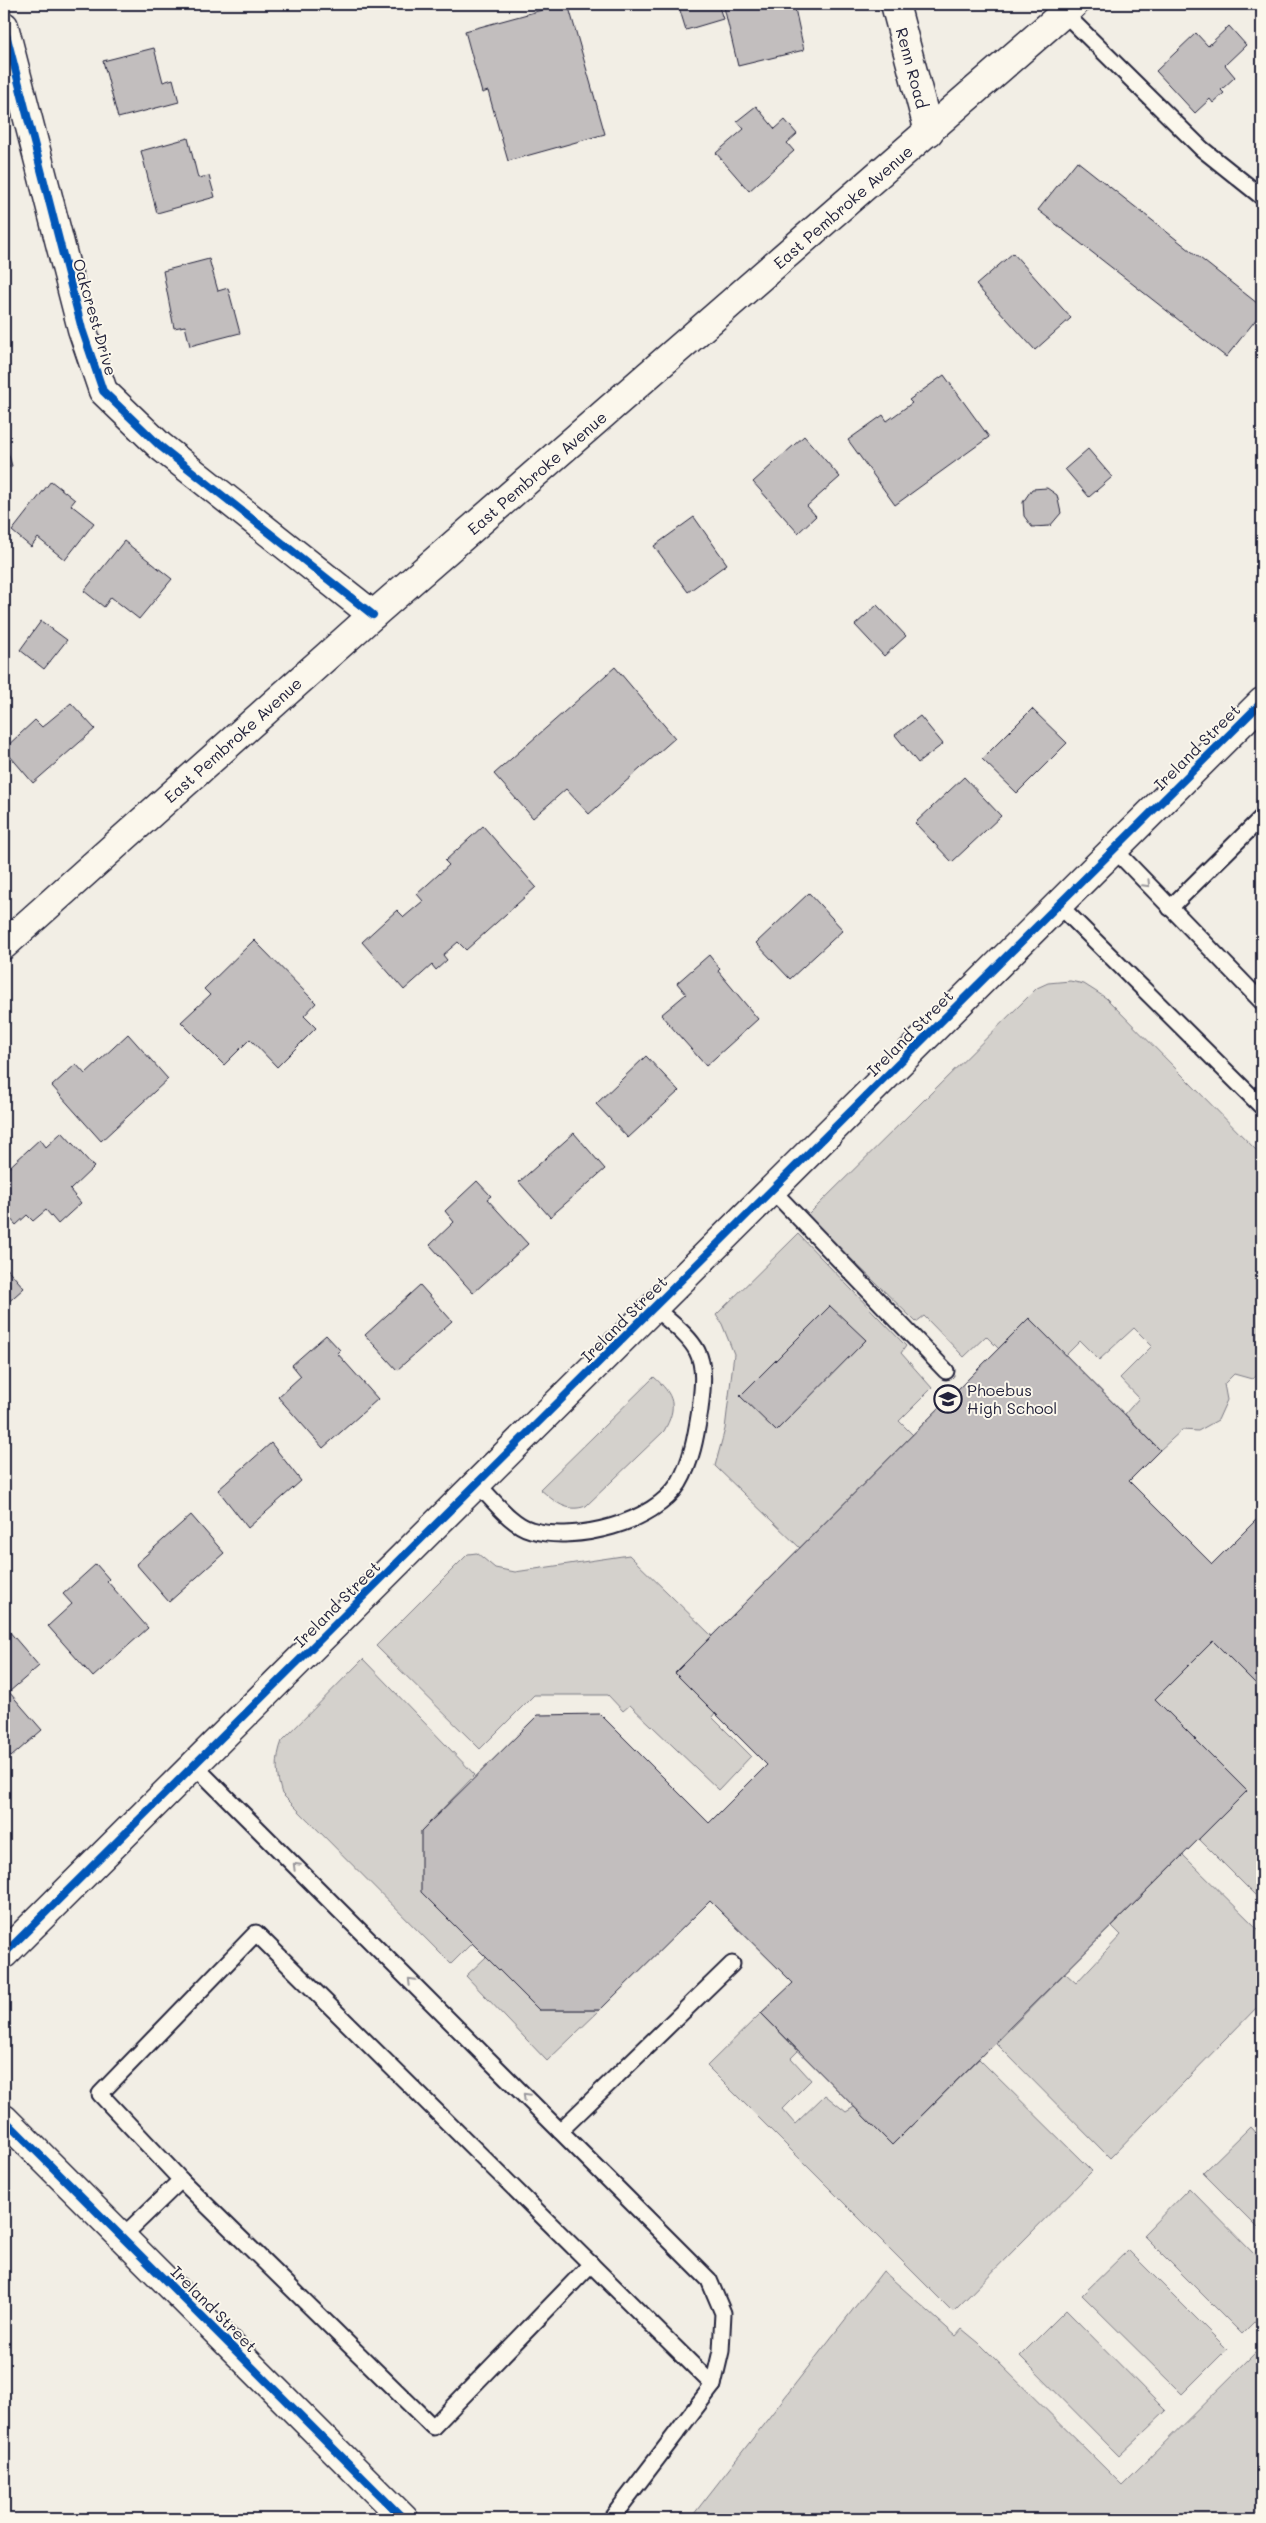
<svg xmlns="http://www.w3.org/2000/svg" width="1266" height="2523" viewBox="0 0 1266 2523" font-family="Mali,sans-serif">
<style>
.green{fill:#d4d1cc;stroke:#7b7a84}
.building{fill:#c2bebe;stroke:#22223b}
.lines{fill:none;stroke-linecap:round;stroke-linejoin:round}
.lane-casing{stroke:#22223b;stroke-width:19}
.street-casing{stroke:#22223b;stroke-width:31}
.secondary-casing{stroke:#22223b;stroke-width:31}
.lane{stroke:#fbf7ec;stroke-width:15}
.street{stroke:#fbf7ec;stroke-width:28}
.secondary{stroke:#fbf7ec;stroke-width:28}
.cycleway-casing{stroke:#fbf7ec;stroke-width:11}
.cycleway{stroke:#0057b8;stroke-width:8}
.oneway{stroke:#99979c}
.labels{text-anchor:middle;stroke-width:4;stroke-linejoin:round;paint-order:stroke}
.street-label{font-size:16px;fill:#22223b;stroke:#fbf7ec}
.poi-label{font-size:16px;fill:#22223b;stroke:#fbf7ec;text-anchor:start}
</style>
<rect width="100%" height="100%" fill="#f2eee5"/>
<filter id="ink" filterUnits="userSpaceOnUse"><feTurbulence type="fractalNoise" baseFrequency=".02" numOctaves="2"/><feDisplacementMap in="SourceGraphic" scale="10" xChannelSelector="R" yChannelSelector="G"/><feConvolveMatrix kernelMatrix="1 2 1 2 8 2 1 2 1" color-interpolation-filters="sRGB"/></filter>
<g filter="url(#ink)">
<g class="green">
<path d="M 1070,981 L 1084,984 L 1106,998 L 1262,1156 L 1262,1371 L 1252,1379 L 1234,1374 L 1224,1384 L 1227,1400 L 1218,1420 L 1198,1431 L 1182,1430 L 1160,1450 L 1125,1414 L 1139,1398 L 1120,1378 L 1152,1346 L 1134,1328 L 1099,1360 L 1080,1341 L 1066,1355 L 999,1349 L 986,1336 L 964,1357 L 924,1316 L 916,1322 L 807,1216 L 1037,988 L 1048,983 Z"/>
<path d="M 798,1234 L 906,1346 L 901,1353 L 932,1388 L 899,1421 L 913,1435 L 800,1548 L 715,1466 L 725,1429 L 734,1354 L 722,1324 L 716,1315 Z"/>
<path d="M 654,1377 C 674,1395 678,1406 664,1431 L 586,1506 C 567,1513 555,1502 540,1489 Z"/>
<path d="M 477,1553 L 495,1568 L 515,1572 L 629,1555 L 712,1636 L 675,1673 L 715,1713 L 712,1717 L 751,1756 L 719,1790 L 630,1705 L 623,1711 L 608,1695 L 534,1695 L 480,1749 L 376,1646 L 468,1554 Z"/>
<path d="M 1213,1641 L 1262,1690 L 1262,1707 L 1258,1712 L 1258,1730 L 1262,1735 L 1262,1902 L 1199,1839 L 1247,1791 L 1155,1699 Z"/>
<path d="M 363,1659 L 475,1775 L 421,1831 L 472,1943 L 451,1964 L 282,1794 C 276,1775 275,1760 282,1741 Z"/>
<path d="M 1183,1855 L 1262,1933 L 1262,2002 L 1110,2158 L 996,2043 L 1065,1973 L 1076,1983 L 1121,1935 L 1112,1926 Z"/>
<path d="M 486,1957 L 539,2010 L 600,2010 L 547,2061 L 466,1976 Z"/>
<path d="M 761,2013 L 798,2051 L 791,2058 L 811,2080 L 782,2109 L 795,2124 L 825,2095 L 846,2112 L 854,2107 L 892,2145 L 979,2059 L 1092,2171 L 953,2312 L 707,2066 Z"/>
<path d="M 1250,2127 L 1262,2140 L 1262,2232 L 1203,2173 Z"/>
<path d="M 1189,2188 L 1262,2262 L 1262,2314 L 1242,2334 L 1143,2235 Z"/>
<path d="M 1128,2250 L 1227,2349 L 1182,2394 L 1082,2295 Z"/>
<path d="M 883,2271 L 956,2336 L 962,2329 L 979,2343 L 1122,2485 L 1262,2346 L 1262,2519 L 690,2519 Z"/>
<path d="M 1066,2310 L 1166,2411 L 1119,2456 L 1020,2356 Z"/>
</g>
<g class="building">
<path d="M 564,4 L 568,4 L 605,134 L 508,161 L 488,91 L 482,93 L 465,31 Z"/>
<path d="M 678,4 L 718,4 L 723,19 L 686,30 Z"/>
<path d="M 738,4 L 794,4 L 804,50 L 738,66 L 724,7 Z"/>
<path d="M 1229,26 L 1246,45 L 1225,65 L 1235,77 L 1221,90 L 1224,93 L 1213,103 L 1210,99 L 1195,113 L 1156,71 L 1196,33 L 1208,46 Z"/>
<path d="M 154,48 L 163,82 L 173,79 L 179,102 L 118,118 L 103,61 Z"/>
<path d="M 756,106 L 775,129 L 785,120 L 797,134 L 787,143 L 794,151 L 749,191 L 716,153 L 744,129 L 737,121 Z"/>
<path d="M 188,138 L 198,178 L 209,176 L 215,197 L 157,213 L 141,151 Z"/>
<path d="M 1077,161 L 1262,307 L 1262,312 L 1226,357 L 1038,210 Z"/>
<path d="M 1013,253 L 1071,318 L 1035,350 L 976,285 Z"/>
<path d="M 209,259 L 218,291 L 228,288 L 240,333 L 190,346 L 185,326 L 174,328 L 163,271 Z"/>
<path d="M 944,375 L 989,437 L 895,505 L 848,440 L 883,415 L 887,421 L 912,403 L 909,400 Z"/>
<path d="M 804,436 L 840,477 L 807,506 L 816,516 L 798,533 L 753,482 Z"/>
<path d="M 4,438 L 12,466 L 4,469 Z"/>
<path d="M 1088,449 L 1112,477 L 1089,497 L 1065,469 Z"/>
<path d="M 51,481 L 75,500 L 71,505 L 94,523 L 65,560 L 38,538 L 31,547 L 12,531 Z"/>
<path d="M 1047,488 L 1057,495 L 1061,513 L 1050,526 L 1032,527 L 1024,516 L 1023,502 L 1032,489 Z"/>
<path d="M 694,517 L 727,564 L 688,592 L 654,546 Z"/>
<path d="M 124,541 L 172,579 L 139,619 L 111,597 L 104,607 L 84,591 Z"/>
<path d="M 877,605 L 906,636 L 884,656 L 855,625 Z"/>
<path d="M 41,621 L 67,640 L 44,669 L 20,650 Z"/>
<path d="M 615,667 L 675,738 L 589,814 L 566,789 L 533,818 L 494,774 Z"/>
<path d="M 71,703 L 95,729 L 33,783 L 4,749 L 35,720 L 42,727 Z"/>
<path d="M 1032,709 L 1067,743 L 1017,793 L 982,759 Z"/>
<path d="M 920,716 L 943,744 L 918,763 L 895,735 Z"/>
<path d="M 964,777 L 1001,816 L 952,862 L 915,823 Z"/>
<path d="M 483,826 L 536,887 L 466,950 L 458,942 L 443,955 L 447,960 L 436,970 L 432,965 L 404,990 L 362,942 L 397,910 L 404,917 L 423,901 L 417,894 L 449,865 L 445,861 Z"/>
<path d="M 809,893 L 843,930 L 790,979 L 756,943 Z"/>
<path d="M 254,940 L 316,1003 L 304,1016 L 316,1028 L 277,1067 L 250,1039 L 224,1065 L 181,1022 L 210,995 L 204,989 Z"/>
<path d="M 709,955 L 720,969 L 718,971 L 758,1019 L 706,1066 L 661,1015 L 686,994 L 677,983 Z"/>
<path d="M 128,1034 L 168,1079 L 101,1141 L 52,1086 L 76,1064 L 85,1074 Z"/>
<path d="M 646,1056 L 679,1091 L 628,1138 L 596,1104 Z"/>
<path d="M 62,1132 L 94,1167 L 70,1190 L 81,1203 L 58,1224 L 46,1210 L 33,1221 L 27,1215 L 16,1225 L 4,1211 L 4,1172 L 40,1139 L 46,1147 Z"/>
<path d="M 574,1133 L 605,1169 L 550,1217 L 519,1182 Z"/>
<path d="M 477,1181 L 491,1196 L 487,1199 L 528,1244 L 473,1293 L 430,1245 L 454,1222 L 445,1211 Z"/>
<path d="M 4,1265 L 24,1288 L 4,1306 Z"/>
<path d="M 420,1285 L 452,1321 L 397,1370 L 365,1335 Z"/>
<path d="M 830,1306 L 866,1340 L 776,1431 L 740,1396 Z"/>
<path d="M 1029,1318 L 1160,1450 L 1129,1481 L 1212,1564 L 1262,1514 L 1262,1690 L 1213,1641 L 1155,1699 L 1247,1791 L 892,2145 L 761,2013 L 793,1983 L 710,1901 L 600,2010 L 539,2010 L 421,1892 L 421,1831 L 538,1715 L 600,1714 L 709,1823 L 767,1765 L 675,1673 Z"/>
<path d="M 326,1335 L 340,1350 L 337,1353 L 378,1399 L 323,1448 L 278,1397 L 301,1376 L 292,1365 Z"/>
<path d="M 271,1443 L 301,1481 L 248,1528 L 218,1490 Z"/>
<path d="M 1262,1469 L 1262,1495 L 1258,1491 L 1258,1473 Z"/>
<path d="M 191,1515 L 224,1553 L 169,1602 L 136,1564 Z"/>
<path d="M 96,1564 L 109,1579 L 107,1581 L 148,1628 L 93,1677 L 48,1626 L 72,1604 L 63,1594 Z"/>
<path d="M 8,1630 L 39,1666 L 9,1692 L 42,1730 L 11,1757 L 4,1748 L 4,1634 Z"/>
<path d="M 1262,1707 L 1262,1735 L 1258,1731 L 1258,1711 Z"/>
</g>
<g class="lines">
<g class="lane-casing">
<g id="lane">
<path d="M 1064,13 L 1202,149 L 1262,197"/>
<path d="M 1114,849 L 1262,1002"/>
<path d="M 1058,904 L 1262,1107"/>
<path d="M 1170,908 L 1262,817"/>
<path d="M 772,1190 L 946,1371"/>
<path d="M 477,1484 C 492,1498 511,1525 531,1530 C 575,1543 654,1523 679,1483 C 692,1461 696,1435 700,1410 C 702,1392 706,1368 697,1351 C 688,1334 668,1321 655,1308"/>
<path d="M 194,1765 L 709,2280 L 723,2313 L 721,2351 L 713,2385 L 611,2519"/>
<path d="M 560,2131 L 732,1964"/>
<path d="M 181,2180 L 433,2427 L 591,2264"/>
<path d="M 122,2237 L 181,2180 L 100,2094 L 256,1933 L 713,2385"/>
</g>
</g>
<g class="street-casing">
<g id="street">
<path d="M 895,4 L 929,132"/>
<path d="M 4,26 L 82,329 L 103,391 L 160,446 L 373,615"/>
<path d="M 4,1954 L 1262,702"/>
<path d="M 4,2119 L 404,2519"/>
</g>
</g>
<g class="secondary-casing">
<path id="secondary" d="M 4,945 L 373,615 L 1074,4"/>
</g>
<use href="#lane" class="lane"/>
<use href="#street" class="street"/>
<use href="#secondary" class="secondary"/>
<g class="cycleway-casing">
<g id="cycleway">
<path d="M 4,26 L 82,329 L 103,391 L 160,446 L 373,615"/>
<path d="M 4,1954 L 1262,702"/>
<path d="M 4,2119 L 404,2519"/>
</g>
</g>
<use href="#cycleway" class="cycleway"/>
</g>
<defs><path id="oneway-chevron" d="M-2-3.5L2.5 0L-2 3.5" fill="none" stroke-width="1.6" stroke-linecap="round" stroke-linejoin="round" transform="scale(1.25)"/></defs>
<g class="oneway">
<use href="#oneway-chevron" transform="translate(1147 884) rotate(46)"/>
<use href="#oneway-chevron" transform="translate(296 1866) rotate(-135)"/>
<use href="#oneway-chevron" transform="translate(411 1981) rotate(-135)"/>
<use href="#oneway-chevron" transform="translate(526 2096) rotate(-135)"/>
</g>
</g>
<defs>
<g id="school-ring" transform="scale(1.4375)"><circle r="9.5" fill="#fbf7ec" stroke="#22223b" stroke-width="1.5"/><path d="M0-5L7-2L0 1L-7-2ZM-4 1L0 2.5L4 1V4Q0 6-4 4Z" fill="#22223b"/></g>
</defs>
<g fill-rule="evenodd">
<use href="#school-ring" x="948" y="1399"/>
</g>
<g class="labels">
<g class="street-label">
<text transform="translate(912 68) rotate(75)" y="6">Renn Road</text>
<text transform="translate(843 207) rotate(-41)" y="6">East Pembroke Avenue</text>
<text transform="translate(95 317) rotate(74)" y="6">Oakcrest Drive</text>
<text transform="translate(537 473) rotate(-41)" y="6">East Pembroke Avenue</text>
<text transform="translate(233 740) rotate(-42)" y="6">East Pembroke Avenue</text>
<text transform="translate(1197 747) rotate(-45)" y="6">Ireland Street</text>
<text transform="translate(910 1033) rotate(-45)" y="6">Ireland Street</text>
<text transform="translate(624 1319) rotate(-45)" y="6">Ireland Street</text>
<text transform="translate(337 1604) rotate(-45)" y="6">Ireland Street</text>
<text transform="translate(214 2309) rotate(45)" y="6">Ireland Street</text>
</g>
<g class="poi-label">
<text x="967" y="1396">Phoebus<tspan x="967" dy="18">High School</tspan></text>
</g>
</g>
<rect width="1266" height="2523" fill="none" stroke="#fbf7ec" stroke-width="20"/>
<rect x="10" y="10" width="1246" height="2503" fill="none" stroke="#22223b" stroke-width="2" filter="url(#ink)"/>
</svg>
